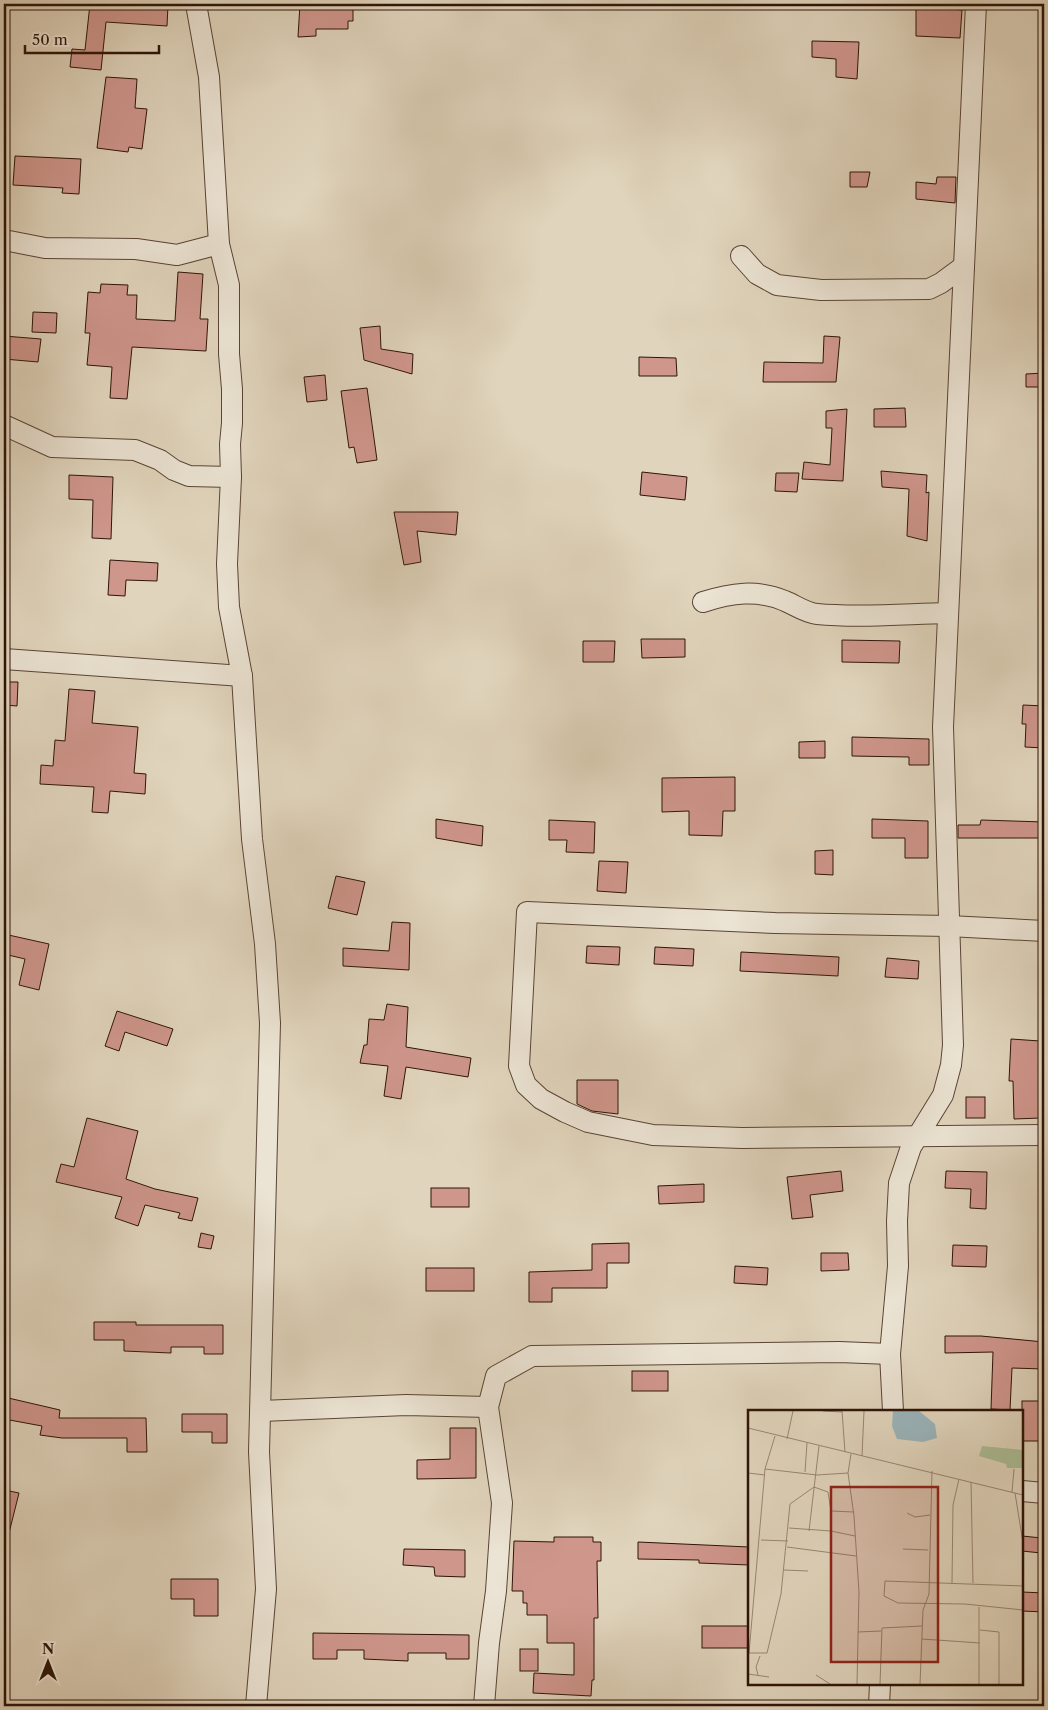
<svg xmlns="http://www.w3.org/2000/svg" width="1048" height="1710" viewBox="0 0 1048 1710" font-family="'Libre Caslon Text',serif">
<style>
.building{fill:#cf968c;stroke:#2e1408}
.lines{fill:none;stroke-linecap:round;stroke-linejoin:round}
.street-casing{stroke:#5a4435;stroke-width:22}
.street{stroke:#ebe3d3;stroke-width:20}
.inset-road{fill:none;stroke:#998774;stroke-width:1}
.view{fill:#8f2418;fill-opacity:0.15;stroke:#8f2418;stroke-width:2.5}
.inset-edge{fill:none;stroke:#2e1408;stroke-width:2.5}
</style>
<rect width="100%" height="100%" fill="#e0d4bc"/>
<filter id="stains"><feTurbulence type="fractalNoise" baseFrequency=".004" numOctaves="4"/><feColorMatrix values="0 0 0 0 .2 0 0 0 0 .09 0 0 0 0 .02 0 0 0 .5 -.17"/></filter>
<radialGradient id="worn" r=".72"><stop offset=".6" stop-color="#630" stop-opacity="0"/><stop offset="1" stop-color="#630" stop-opacity=".3"/></radialGradient>
<g class="building">
<path d="M 90,4 L 168,5 L 167,26 L 106,22 L 101,70 L 70,67 L 72,49 L 85,50 Z"/>
<path d="M 300,4 L 353,4 L 353,21 L 348,21 L 348,29 L 316,29 L 316,36 L 298,37 Z"/>
<path d="M 916,6 L 962,10 L 960,38 L 916,36 Z"/>
<path d="M 812,41 L 859,42 L 857,79 L 836,77 L 836,59 L 812,57 Z"/>
<path d="M 106,77 L 137,79 L 135,108 L 147,109 L 142,149 L 129,147 L 128,152 L 97,148 Z"/>
<path d="M 15,156 L 81,159 L 79,194 L 62,193 L 63,188 L 13,185 Z"/>
<path d="M 850,172 L 870,172 L 867,187 L 850,187 Z"/>
<path d="M 937,177 L 956,177 L 955,203 L 916,199 L 916,182 L 936,184 Z"/>
<path d="M 178,272 L 203,274 L 200,319 L 208,319 L 206,351 L 132,347 L 127,399 L 110,398 L 112,367 L 87,365 L 90,333 L 85,333 L 88,292 L 100,293 L 101,284 L 128,285 L 127,295 L 137,295 L 136,319 L 175,321 Z"/>
<path d="M 33,312 L 57,313 L 56,333 L 32,332 Z"/>
<path d="M 380,326 L 381,349 L 413,354 L 412,374 L 364,360 L 360,328 Z"/>
<path d="M 4,336 L 41,339 L 38,362 L 4,359 Z"/>
<path d="M 824,336 L 840,337 L 836,382 L 763,382 L 764,362 L 823,363 Z"/>
<path d="M 639,357 L 676,358 L 677,376 L 639,376 Z"/>
<path d="M 1044,373 L 1044,387 L 1026,387 L 1026,374 Z"/>
<path d="M 325,375 L 327,400 L 307,402 L 304,377 Z"/>
<path d="M 367,388 L 377,460 L 357,463 L 354,447 L 349,448 L 341,391 Z"/>
<path d="M 905,408 L 906,427 L 874,427 L 874,409 Z"/>
<path d="M 847,409 L 843,481 L 802,479 L 804,462 L 830,465 L 832,428 L 826,428 L 826,411 Z"/>
<path d="M 881,471 L 927,475 L 926,493 L 929,492 L 927,541 L 907,536 L 909,489 L 882,487 Z"/>
<path d="M 642,472 L 687,477 L 685,500 L 640,495 Z"/>
<path d="M 776,473 L 799,473 L 797,492 L 775,491 Z"/>
<path d="M 69,475 L 113,477 L 111,539 L 92,538 L 93,500 L 69,499 Z"/>
<path d="M 394,512 L 458,512 L 456,535 L 417,531 L 421,562 L 404,565 Z"/>
<path d="M 110,560 L 158,563 L 157,581 L 126,580 L 125,596 L 108,595 Z"/>
<path d="M 641,639 L 685,639 L 685,657 L 642,658 Z"/>
<path d="M 842,640 L 900,641 L 899,663 L 842,662 Z"/>
<path d="M 583,641 L 615,641 L 614,662 L 583,662 Z"/>
<path d="M 4,682 L 18,682 L 17,706 L 4,705 Z"/>
<path d="M 69,689 L 95,691 L 92,723 L 138,727 L 134,773 L 146,774 L 145,794 L 110,791 L 108,813 L 92,812 L 94,787 L 40,784 L 41,765 L 53,766 L 55,740 L 65,741 Z"/>
<path d="M 1023,705 L 1044,706 L 1044,748 L 1025,747 L 1026,724 L 1022,724 Z"/>
<path d="M 852,737 L 929,739 L 929,765 L 909,765 L 909,757 L 852,756 Z"/>
<path d="M 825,741 L 825,758 L 799,758 L 799,742 Z"/>
<path d="M 735,777 L 735,811 L 723,811 L 722,836 L 689,835 L 689,811 L 662,812 L 662,778 Z"/>
<path d="M 436,819 L 483,826 L 482,846 L 436,838 Z"/>
<path d="M 872,819 L 928,821 L 928,858 L 905,858 L 905,838 L 872,838 Z"/>
<path d="M 549,820 L 595,822 L 594,853 L 566,852 L 567,840 L 549,840 Z"/>
<path d="M 981,820 L 1044,822 L 1044,838 L 958,838 L 958,825 L 980,825 Z"/>
<path d="M 833,850 L 833,875 L 815,874 L 815,851 Z"/>
<path d="M 599,861 L 628,862 L 626,893 L 597,891 Z"/>
<path d="M 336,876 L 365,882 L 357,915 L 328,908 Z"/>
<path d="M 392,922 L 410,923 L 409,970 L 343,966 L 343,948 L 389,951 Z"/>
<path d="M 4,934 L 49,944 L 39,990 L 19,985 L 25,959 L 4,954 Z"/>
<path d="M 587,946 L 620,947 L 619,965 L 586,963 Z"/>
<path d="M 655,947 L 694,949 L 693,966 L 654,964 Z"/>
<path d="M 741,952 L 839,957 L 838,976 L 740,971 Z"/>
<path d="M 887,958 L 919,961 L 918,979 L 885,977 Z"/>
<path d="M 387,1004 L 408,1007 L 406,1047 L 471,1058 L 468,1077 L 406,1067 L 401,1099 L 384,1096 L 388,1066 L 360,1063 L 364,1045 L 367,1045 L 369,1019 L 384,1020 Z"/>
<path d="M 117,1011 L 173,1029 L 167,1046 L 125,1032 L 119,1051 L 105,1046 Z"/>
<path d="M 1011,1039 L 1040,1041 L 1039,1085 L 1041,1085 L 1041,1118 L 1014,1119 L 1013,1081 L 1009,1081 Z"/>
<path d="M 577,1080 L 618,1080 L 618,1114 L 592,1111 L 577,1104 Z"/>
<rect x="966" y="1097" width="19" height="21"/>
<path d="M 87,1118 L 138,1131 L 126,1179 L 155,1189 L 198,1198 L 192,1221 L 178,1218 L 180,1213 L 145,1205 L 138,1226 L 115,1218 L 122,1197 L 56,1182 L 61,1164 L 74,1167 Z"/>
<path d="M 841,1171 L 843,1191 L 810,1195 L 813,1217 L 792,1219 L 787,1177 Z"/>
<path d="M 946,1171 L 987,1172 L 986,1209 L 970,1208 L 971,1189 L 945,1188 Z"/>
<path d="M 704,1184 L 704,1202 L 659,1204 L 658,1186 Z"/>
<rect x="431" y="1188" width="38" height="19"/>
<path d="M 201,1233 L 214,1236 L 211,1249 L 198,1247 Z"/>
<path d="M 629,1243 L 629,1263 L 607,1263 L 607,1288 L 552,1288 L 552,1302 L 529,1302 L 529,1272 L 592,1270 L 592,1244 Z"/>
<path d="M 953,1245 L 987,1246 L 986,1267 L 952,1266 Z"/>
<path d="M 821,1253 L 848,1253 L 849,1270 L 821,1271 Z"/>
<path d="M 735,1266 L 768,1268 L 767,1285 L 734,1283 Z"/>
<rect x="426" y="1268" width="48" height="23"/>
<path d="M 94,1322 L 136,1322 L 136,1325 L 223,1325 L 223,1354 L 204,1354 L 204,1347 L 171,1347 L 171,1353 L 124,1351 L 124,1340 L 94,1340 Z"/>
<path d="M 945,1336 L 981,1336 L 1044,1342 L 1044,1369 L 1012,1368 L 1010,1410 L 991,1409 L 993,1352 L 945,1353 Z"/>
<rect x="632" y="1371" width="36" height="20"/>
<path d="M 4,1397 L 60,1410 L 59,1418 L 146,1418 L 147,1452 L 127,1452 L 127,1438 L 62,1438 L 40,1435 L 42,1426 L 4,1419 Z"/>
<rect x="1022" y="1401" width="22" height="40"/>
<path d="M 182,1414 L 227,1414 L 227,1443 L 212,1443 L 212,1432 L 182,1432 Z"/>
<path d="M 450,1428 L 476,1428 L 476,1478 L 417,1479 L 417,1460 L 450,1459 Z"/>
<path d="M 4,1490 L 19,1493 L 9,1533 L 4,1532 Z"/>
<path d="M 1022,1536 L 1042,1538 L 1041,1553 L 1022,1551 Z"/>
<path d="M 554,1537 L 593,1537 L 593,1542 L 601,1542 L 601,1561 L 597,1561 L 598,1618 L 594,1618 L 594,1680 L 592,1680 L 591,1696 L 533,1693 L 534,1673 L 574,1675 L 574,1643 L 547,1643 L 547,1615 L 527,1615 L 527,1603 L 523,1603 L 523,1591 L 512,1591 L 514,1541 L 554,1542 Z"/>
<path d="M 638,1542 L 749,1547 L 749,1565 L 699,1563 L 699,1560 L 638,1559 Z"/>
<path d="M 404,1549 L 465,1550 L 465,1577 L 435,1576 L 434,1567 L 403,1565 Z"/>
<path d="M 171,1579 L 218,1579 L 218,1616 L 194,1616 L 194,1599 L 171,1599 Z"/>
<path d="M 1022,1592 L 1044,1593 L 1044,1612 L 1022,1611 Z"/>
<rect x="702" y="1626" width="47" height="22"/>
<path d="M 313,1633 L 469,1635 L 469,1659 L 446,1659 L 446,1653 L 408,1653 L 408,1661 L 364,1659 L 364,1650 L 337,1650 L 337,1659 L 313,1659 Z"/>
<rect x="520" y="1649" width="18" height="22"/>
</g>
<g class="lines">
<g class="street-casing">
<g id="street">
<path d="M 196,4 L 209,77 L 219,244 L 229,285 L 229,354 L 232,389 L 232,423 L 230,444 L 231,477 L 227,564 L 229,607 L 242,676 L 252,839 L 265,944 L 270,1023 L 259,1452 L 266,1589 L 256,1706"/>
<path d="M 4,240 L 45,248 L 136,249 L 177,255 L 219,244"/>
<path d="M 741,256 L 757,274 L 777,285 L 821,290 L 929,289 L 941,283 L 964,266"/>
<path d="M 4,425 L 52,447 L 135,450 L 160,460 L 174,470 L 189,476 L 231,477"/>
<path d="M 703,602 C 731,593 757,589 785,601 C 795,605 806,613 817,614 C 859,618 904,614 947,613"/>
<path d="M 4,659 L 242,676"/>
<path d="M 1044,931 L 949,926 L 775,923 L 527,912 L 519,1066 L 526,1085 L 541,1099 L 565,1112 L 588,1122 L 653,1135 L 742,1138 L 1044,1135"/>
<path d="M 261,1411 L 406,1405 L 488,1407"/>
<path d="M 893,1411 L 890,1354 L 898,1266 L 897,1221 L 899,1183 L 911,1147 L 943,1095 L 951,1065 L 953,1045 L 943,727 L 976,4"/>
<path d="M 1022,1491 L 1044,1493"/>
<path d="M 484,1706 L 489,1643 L 496,1591 L 502,1503 L 488,1407 L 496,1376 L 532,1356 L 839,1352 L 890,1354"/>
<path d="M 879,1706 L 880,1684"/>
</g>
</g>
<use href="#street" class="street"/>
</g>
<g transform="translate(748 1410)">
<rect width="275" height="275" fill="#e0d4bc"/>
<path d="M 234,36 L 275,40 L 275,58 L 259,58 L 258,54 L 231,46 Z" fill="#acbe96"/>
<path d="M 145,1 L 171,1 L 187,14 L 189,28 L 175,32 L 149,29 L 144,16 Z" fill="#9ab5bc"/>
<path class="inset-road" d="M 75,1 L 94,2M 94,1 L 97,42M 0,18 L 275,85M 39,29 L 45,1M 103,44 L 100,63 L 106,106 L 111,182 L 109,274M 114,46 L 116,1M 17,59 L 69,65 L 100,63M 57,62 L 59,33M 0,63 L 17,65M 223,72 L 225,173M 264,82 L 266,59M 267,83 L 275,133M 159,103 L 167,107 L 182,105M 41,118 L 83,121 L 107,126M 61,121 L 71,36M 13,130 L 40,131M 39,137 L 108,146M 155,139 L 180,140M 36,160 L 60,161M 204,173 L 205,95 L 211,69M 275,176 L 137,171 L 136,186 L 150,193 L 217,194 L 275,200M 231,197 L 231,274M 232,220 L 251,222 L 251,274M 110,222 L 133,221M 174,229 L 232,233M 0,243 L 19,243 L 33,184 L 42,94 L 66,77 L 80,82 L 83,101 L 106,102M 1,243 L 17,59 L 27,26M 0,264 L 21,267M 10,265 L 8,257 L 12,246M 68,265 L 82,274M 132,274 L 134,218 L 174,216M 172,274 L 175,200 L 181,184 L 184,61"/>
<path class="view" d="M 83,77 L 190,77 L 190,252 L 83,252 Z"/>
<rect width="275" height="275" class="inset-edge"/>
</g>
<rect width="1048" height="1710" fill="none" stroke="#e0d4bc" stroke-width="20"/>
<rect x="5" y="5" width="1038" height="1700" fill="none" stroke="#2e1408" stroke-width="2.5"/>
<rect x="10" y="10" width="1028" height="1690" fill="none" stroke="#2e1408"/>
<g transform="translate(48 1662)" stroke="#ebe3d3" stroke-width="4" paint-order="stroke">
<path d="M0-4L9 19L0 12L-9 19Z" fill="#2e1408"/>
<text y="-8" font-size="14" font-weight="bold" text-anchor="middle" fill="#2e1408">N</text>
</g>
<path d="M25 45v8h134v-8" fill="none" stroke="#2e1408" stroke-width="2.5"/>
<text x="32" y="45" font-size="15" fill="#2e1408" stroke="#ebe3d3" stroke-width="4" paint-order="stroke">50 m</text>
<rect width="100%" height="100%" filter="url(#stains)"/>
<rect width="100%" height="100%" fill="url(#worn)"/>
</svg>
